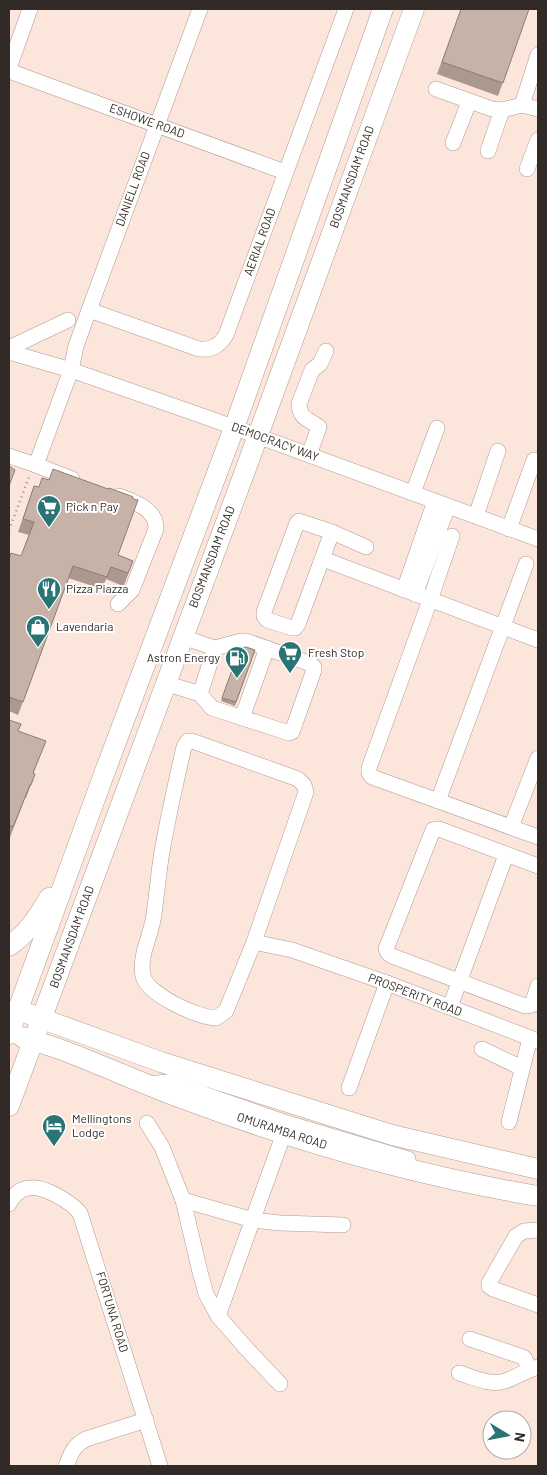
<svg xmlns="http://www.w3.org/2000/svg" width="547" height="1475" viewBox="0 0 547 1475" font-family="Barlow,sans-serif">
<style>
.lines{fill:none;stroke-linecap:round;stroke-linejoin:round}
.minor-casing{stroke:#af9b91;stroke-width:16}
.major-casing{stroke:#af9b91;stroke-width:21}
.path{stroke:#9b8c85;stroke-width:2.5;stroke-dasharray:1 4;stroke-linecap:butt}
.minor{stroke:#fff;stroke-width:15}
.major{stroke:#fff;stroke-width:20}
.wall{fill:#ab9990}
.shaded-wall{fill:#8b7d76}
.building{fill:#c7b2a8;stroke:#8b7d76}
.labels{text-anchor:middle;stroke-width:4;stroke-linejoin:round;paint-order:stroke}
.street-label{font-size:12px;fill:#322a26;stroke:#fff}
.poi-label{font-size:12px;fill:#322a26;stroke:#fff;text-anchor:start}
</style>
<rect width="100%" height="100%" fill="#fce6dc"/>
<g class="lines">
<g class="minor-casing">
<g id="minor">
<path d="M 9,68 L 30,9"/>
<path d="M 9,71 L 285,172"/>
<path d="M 436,89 L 492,109 L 502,110 L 522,105 L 538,109"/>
<path d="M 522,105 L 538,55"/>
<path d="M 453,143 L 469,102"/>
<path d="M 488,151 L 502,110"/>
<path d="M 527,169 L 538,140"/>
<path d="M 89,310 L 199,349 C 212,350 219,346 226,335 L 346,9"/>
<path d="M 9,348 L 68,320"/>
<path d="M 9,352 L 71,370 L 211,419 L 538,539"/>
<path d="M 309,455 L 319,427 C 309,419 300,420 299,404 L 312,370 L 320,364 L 326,351"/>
<path d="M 9,456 L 36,465"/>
<path d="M 72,479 L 36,465 L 71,370 L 76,346 L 89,310 L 200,9"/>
<path d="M 413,493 L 437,428"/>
<path d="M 476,516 L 498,451"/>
<path d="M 299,521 L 332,532 L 298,624 L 295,628 L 292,628 L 267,620 L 264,616 L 264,612 L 297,523 Z"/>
<path d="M 509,529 L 534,460"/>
<path d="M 332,532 L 366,547"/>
<path d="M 452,536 L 430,600 L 369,768 L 369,773 L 372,777 L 538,837"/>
<path d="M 323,559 L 538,640"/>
<path d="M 404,590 L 435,501"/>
<path d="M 415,594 L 448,506"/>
<path d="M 118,604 L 132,590 L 156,529 C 157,509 134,502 119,496"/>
<path d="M 182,637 L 215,648 L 200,694"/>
<path d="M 165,683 L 200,694 L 212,708 L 289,733 L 292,732 L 314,670 L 314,667 L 311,664 L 246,641 L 241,641 L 215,648"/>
<path d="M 242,718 L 267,648"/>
<path d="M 188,741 L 192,741 L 298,779 L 304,785 L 306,792 L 254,942 L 226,1011 L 216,1018 C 198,1018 147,994 143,976 C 139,957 150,937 153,920 C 157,897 158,874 162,852 C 168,816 176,782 184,747 Z"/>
<path d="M 438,801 L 526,564"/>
<path d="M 511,827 L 538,758"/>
<path d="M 538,866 L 439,829 L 433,830 L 386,949 L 388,953 L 392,956 L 525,1006 L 532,1005 L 538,986"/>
<path d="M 254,942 L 292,950 L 387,983 L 538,1041"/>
<path d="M 450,1007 L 506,855"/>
<path d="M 482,1049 L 522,1068"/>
<path d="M 148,1084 L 167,1082 L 173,1083 L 287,1123 L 408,1159"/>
<path d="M 349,1088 L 387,983"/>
<path d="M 509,1122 L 530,1038"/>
<path d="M 147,1123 L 162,1147 L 183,1200 L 200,1272 L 206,1294 L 218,1316 L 246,1348 L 280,1384"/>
<path d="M 183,1200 L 253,1220 L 280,1223 L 343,1225"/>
<path d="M 9,1204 C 13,1196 19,1189 29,1188 C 43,1185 71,1202 80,1213 L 160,1466"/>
<path d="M 538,1230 L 524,1231 L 516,1236 L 489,1283 L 489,1286 L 493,1289 L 538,1305"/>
<path d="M 218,1316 L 284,1133"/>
<path d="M 470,1339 L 523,1357 L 525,1359 L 529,1370"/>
<path d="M 459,1373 C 473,1377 490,1386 505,1381 C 517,1377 527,1370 538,1367"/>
<path d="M 66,1466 C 71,1453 74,1445 86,1439 L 146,1420"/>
</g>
</g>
<g class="major-casing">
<g id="major">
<path d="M 9,946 C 27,934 38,917 49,898"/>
<path d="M 29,1014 L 161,1062 L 392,1135 L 538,1169"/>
<path d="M 9,1034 L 104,774 L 234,428 L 383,9"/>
<path d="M 22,1037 C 36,1042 49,1045 62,1050 C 102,1065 141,1083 181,1098 C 296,1141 418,1176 538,1196"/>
<path d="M 9,1106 L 245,471 L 414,9"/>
</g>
</g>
<path class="path" d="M 9,530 L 29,477"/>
<use href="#minor" class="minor"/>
<use href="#major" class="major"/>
</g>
<g class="wall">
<path d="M 461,9 L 529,9 L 498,96 L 437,74 Z"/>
<path d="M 34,486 L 118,555 L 133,561 L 123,586 L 106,579 L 102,589 L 68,578 L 18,715 L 9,711 L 9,560 L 21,556 L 29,535 L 18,532 Z"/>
<path d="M 240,648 L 255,650 L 235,706 L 221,701 Z"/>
<path d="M 9,720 L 18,731 L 33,773 L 35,774 L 26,798 L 25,798 L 9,840 Z"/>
</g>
<path class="shaded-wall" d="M 133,561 L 124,585 L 123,586 L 128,573 Z"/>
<g class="building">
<path d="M 461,9 L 529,9 L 503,83 L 442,62 Z"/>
<path d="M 9,466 L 15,470 L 9,486 Z"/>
<path d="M 53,469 L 108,489 L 109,488 L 131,496 L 133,497 L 133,499 L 138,500 L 118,555 L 133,561 L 128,573 L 111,567 L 107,577 L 73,566 L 23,702 L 9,697 L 9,560 L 11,553 L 21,556 L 34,522 L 23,519 L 34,486 L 39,487 L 42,478 L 49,480 Z"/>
<path d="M 246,647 L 255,650 L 236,702 L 222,698 L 240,648 Z"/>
<path d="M 9,720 L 21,724 L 18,731 L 46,741 L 33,773 L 35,774 L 31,785 L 30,785 L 13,827 L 9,825 Z"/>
</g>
<defs>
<g id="supermarket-pin" transform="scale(1.25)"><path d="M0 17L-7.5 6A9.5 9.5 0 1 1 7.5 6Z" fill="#2a7476" stroke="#fff"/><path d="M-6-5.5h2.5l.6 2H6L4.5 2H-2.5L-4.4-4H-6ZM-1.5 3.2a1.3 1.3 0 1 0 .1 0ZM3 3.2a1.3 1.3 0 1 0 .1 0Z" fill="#fff"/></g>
<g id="restaurant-pin" transform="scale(1.25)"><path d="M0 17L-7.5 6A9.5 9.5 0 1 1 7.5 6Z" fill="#2a7476" stroke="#fff"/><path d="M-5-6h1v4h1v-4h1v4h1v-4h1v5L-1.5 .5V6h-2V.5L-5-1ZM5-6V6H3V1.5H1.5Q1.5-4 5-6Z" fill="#fff"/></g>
<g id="shop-pin" transform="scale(1.25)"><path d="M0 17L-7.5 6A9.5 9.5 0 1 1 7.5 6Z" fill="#2a7476" stroke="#fff"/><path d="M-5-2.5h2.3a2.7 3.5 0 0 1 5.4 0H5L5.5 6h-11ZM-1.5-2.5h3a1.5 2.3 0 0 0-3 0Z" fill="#fff"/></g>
<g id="fuel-pin" transform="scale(1.25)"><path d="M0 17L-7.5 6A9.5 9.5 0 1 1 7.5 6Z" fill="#2a7476" stroke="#fff"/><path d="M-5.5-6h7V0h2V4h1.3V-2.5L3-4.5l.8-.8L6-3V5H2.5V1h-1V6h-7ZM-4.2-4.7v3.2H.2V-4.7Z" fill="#fff"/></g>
<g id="hotel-pin" transform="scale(1.25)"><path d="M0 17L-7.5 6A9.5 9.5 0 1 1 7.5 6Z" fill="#2a7476" stroke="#fff"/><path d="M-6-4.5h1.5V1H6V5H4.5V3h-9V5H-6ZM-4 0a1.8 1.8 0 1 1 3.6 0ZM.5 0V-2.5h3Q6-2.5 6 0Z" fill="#fff"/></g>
</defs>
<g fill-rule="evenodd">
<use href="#supermarket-pin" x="49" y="507"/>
<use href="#restaurant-pin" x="49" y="589"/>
<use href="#shop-pin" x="38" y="627"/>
<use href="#supermarket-pin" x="290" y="653"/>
<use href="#fuel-pin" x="237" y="658"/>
<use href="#hotel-pin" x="54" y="1126"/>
</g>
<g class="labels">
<g class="street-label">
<text transform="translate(147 121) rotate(20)" y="4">ESHOWE ROAD</text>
<text transform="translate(352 177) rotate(-70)" y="4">BOSMANSDAM ROAD</text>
<text transform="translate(133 189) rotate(-70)" y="4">DANIELL ROAD</text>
<text transform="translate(260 242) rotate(-70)" y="4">AERIAL ROAD</text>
<text transform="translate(275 442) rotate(20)" y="4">DEMOCRACY WAY</text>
<text transform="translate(212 557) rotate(-69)" y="4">BOSMANSDAM ROAD</text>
<text transform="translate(72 937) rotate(-70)" y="4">BOSMANSDAM ROAD</text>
<text transform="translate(415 995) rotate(21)" y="4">PROSPERITY ROAD</text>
<text transform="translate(282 1131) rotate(18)" y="4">OMURAMBA ROAD</text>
<text transform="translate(112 1312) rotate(73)" y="4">FORTUNA ROAD</text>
</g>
<g class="poi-label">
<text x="66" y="511">Pick n Pay</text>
<text x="66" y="593">Pizza Piazza</text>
<text x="56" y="631">Lavendaria</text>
<text x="308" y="657">Fresh Stop</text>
<text x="220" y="662" text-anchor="end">Astron Energy</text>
<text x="72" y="1123">Mellingtons<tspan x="72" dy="14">Lodge</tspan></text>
</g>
</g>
<rect width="547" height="1475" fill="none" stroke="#322a26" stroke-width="20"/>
<g transform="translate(507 1435) rotate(100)"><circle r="24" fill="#ffffff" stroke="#adaaa8"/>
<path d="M0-4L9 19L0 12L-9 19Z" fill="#2a7476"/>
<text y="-8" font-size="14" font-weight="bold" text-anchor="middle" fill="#322a26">N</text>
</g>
</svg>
